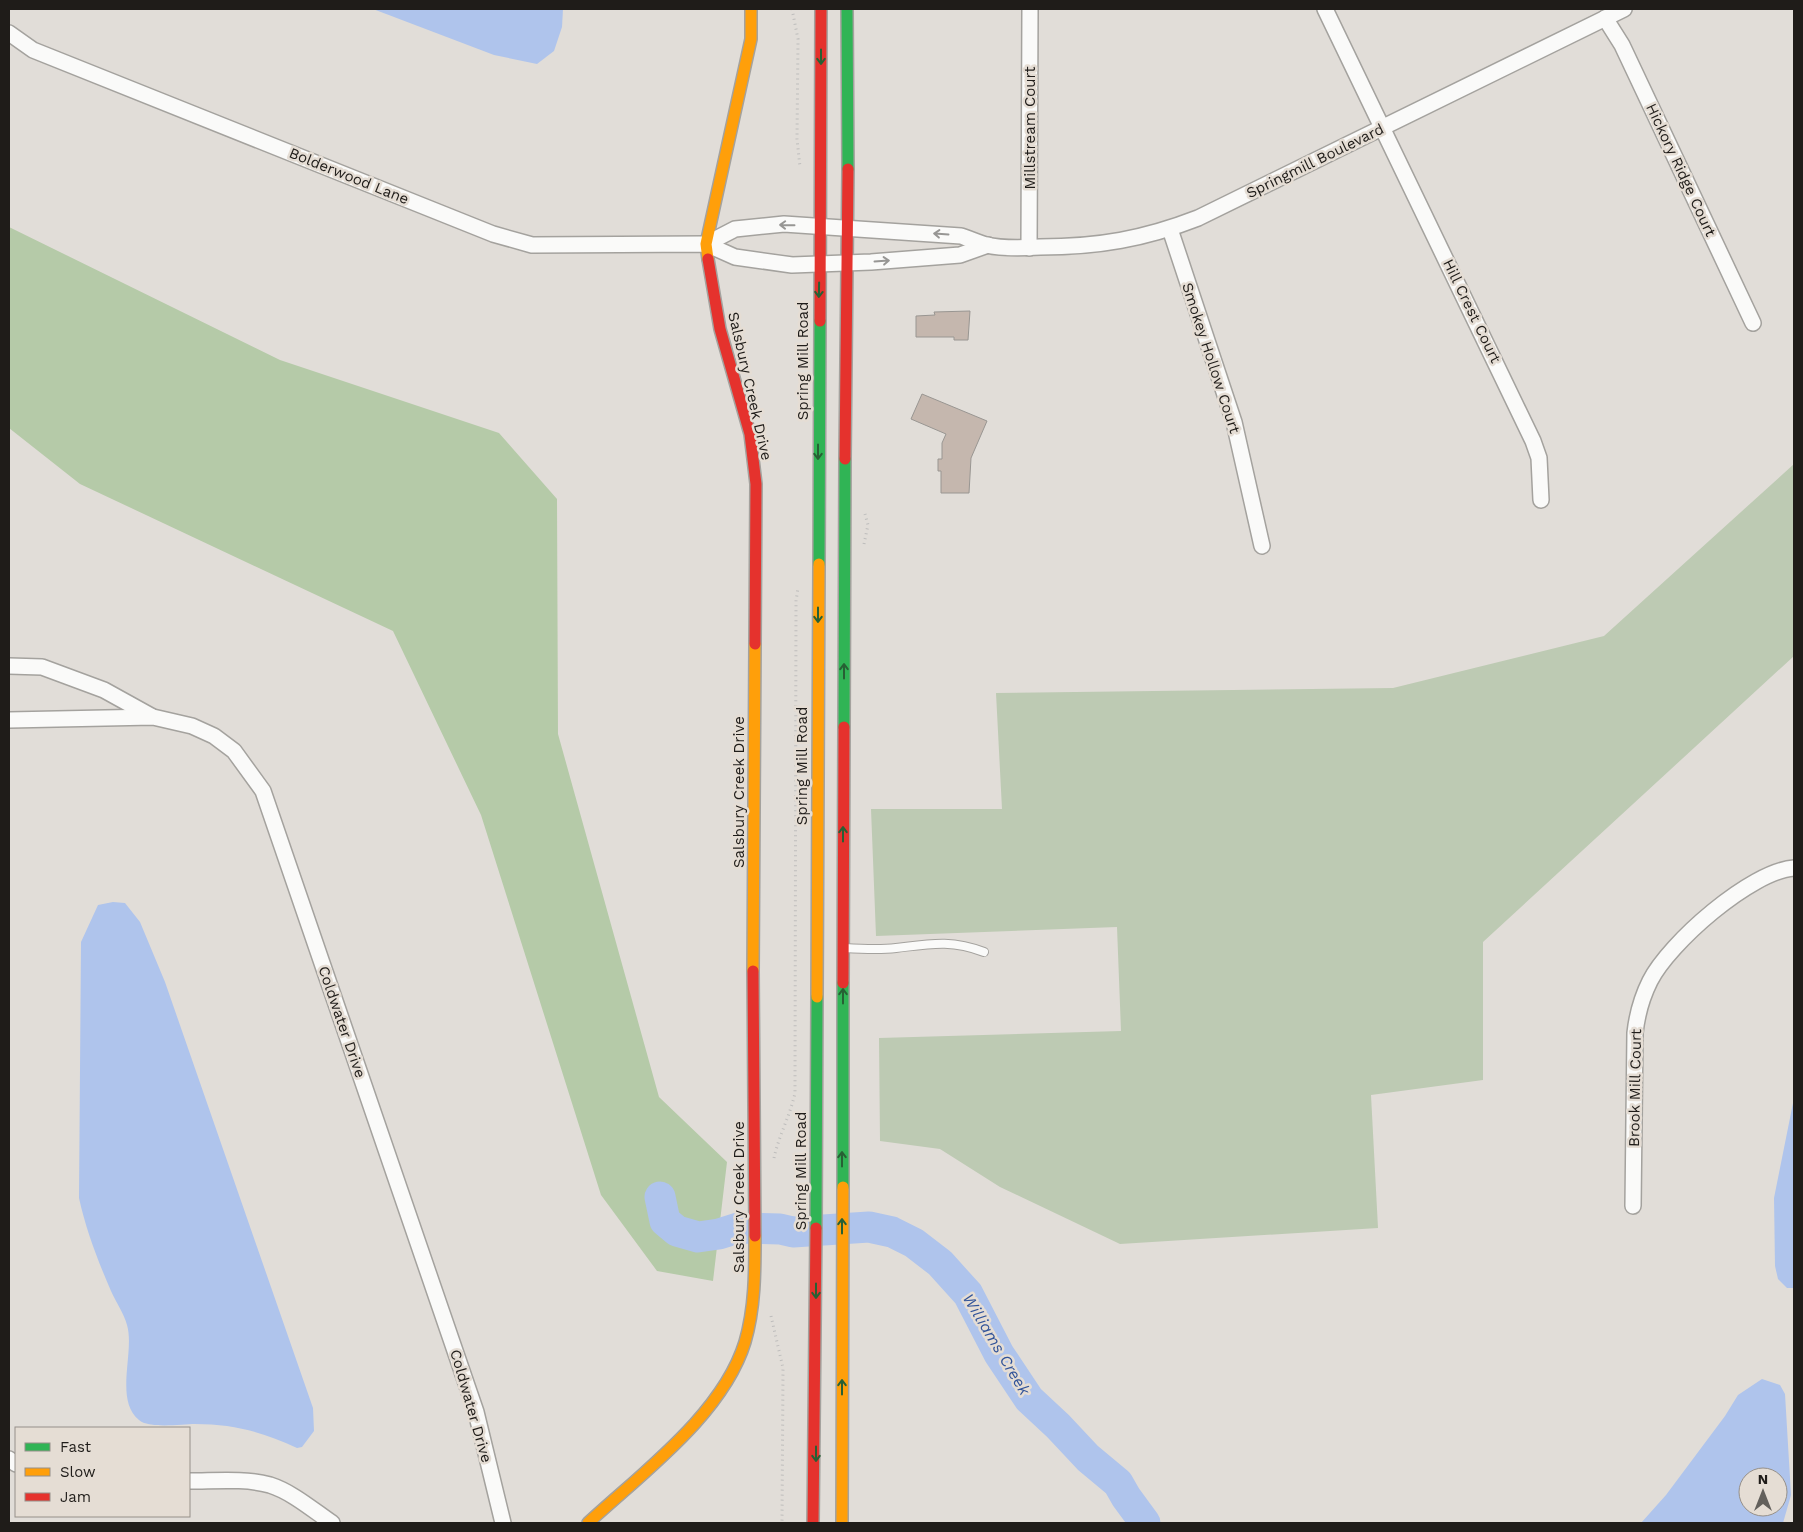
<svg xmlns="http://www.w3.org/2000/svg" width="1803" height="1532" viewBox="0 0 1803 1532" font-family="'Work Sans',sans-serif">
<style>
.green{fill:#bdcab3}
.forest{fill:#b5caa8}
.water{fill:#afc4ec;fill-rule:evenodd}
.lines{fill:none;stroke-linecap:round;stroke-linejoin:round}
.river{stroke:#afc4ec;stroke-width:31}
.building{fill:#c5b7ae;stroke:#999692}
.lane-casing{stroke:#a4a29e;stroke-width:10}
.street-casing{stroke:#a4a29e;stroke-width:18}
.fast-casing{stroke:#a4a29e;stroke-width:14}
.slow-casing{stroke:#a4a29e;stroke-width:14}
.jam-casing{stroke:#a4a29e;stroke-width:14}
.path{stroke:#bebdbc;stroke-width:3;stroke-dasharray:1 4;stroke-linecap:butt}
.lane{stroke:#fafaf9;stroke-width:8}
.street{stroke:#fafaf9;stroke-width:15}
.fast{stroke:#30b455;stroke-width:11}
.slow{stroke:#ff9f0a;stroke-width:11}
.jam{stroke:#e5322d;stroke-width:11}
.oneway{stroke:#276034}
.oneway2{stroke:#979694}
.labels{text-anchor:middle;stroke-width:5;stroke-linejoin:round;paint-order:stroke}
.street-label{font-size:15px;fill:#1f1c19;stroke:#e5ddd4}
.water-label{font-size:16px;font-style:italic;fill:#315399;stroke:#e5ddd4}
</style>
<rect width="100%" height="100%" fill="#e1ddd8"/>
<path class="green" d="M 1794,464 L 1794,656 L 1483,942 L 1483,1080 L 1371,1095 L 1378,1228 L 1120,1244 L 1000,1187 L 940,1149 L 880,1141 L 879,1038 L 1121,1031 L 1117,927 L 876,936 L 871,809 L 1002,809 L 996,693 L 1393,688 L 1604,636 Z"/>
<path class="forest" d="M 9,227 L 280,360 L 499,433 L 557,499 L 558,734 L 659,1097 L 727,1162 L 713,1281 L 657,1271 L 601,1195 L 481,815 L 393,631 L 80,484 L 9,428 Z"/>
<g class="water">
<path d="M 373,9 L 563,9 L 562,27 L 554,51 L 537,64 L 494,55 Z"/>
<path d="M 113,902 L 125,903 L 140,922 L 165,982 L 313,1408 L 314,1431 L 302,1447 L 297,1448 C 262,1432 234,1424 195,1424 C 182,1424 149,1429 139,1420 C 114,1400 135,1352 127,1325 C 124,1314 116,1302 111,1291 C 98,1261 86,1230 79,1198 L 81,942 L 98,905 Z"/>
<path d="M 1794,1098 L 1794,1288 L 1787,1288 L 1778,1279 L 1775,1266 L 1774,1198 Z"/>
<path d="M 1762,1379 L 1780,1385 L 1785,1394 L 1791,1495 L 1783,1523 L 1641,1523 L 1666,1495 L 1725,1416 L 1738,1395 ZM 1748,1477 L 1778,1477 L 1778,1507 L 1748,1507 Z"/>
</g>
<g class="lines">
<path class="river" d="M 660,1197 L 665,1221 L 677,1231 L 698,1237 L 719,1234 L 738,1228 L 780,1229 L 793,1232 L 869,1227 L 892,1232 L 914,1243 L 940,1263 L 968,1294 L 999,1354 L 1029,1399 L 1058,1426 L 1088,1458 L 1118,1483 L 1126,1497 L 1145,1523"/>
</g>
<g class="building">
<path d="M 970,311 L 968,340 L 954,340 L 954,337 L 916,337 L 916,316 L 935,315 L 934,312 Z"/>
<path d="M 922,394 L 987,421 L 971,458 L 969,493 L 941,493 L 941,471 L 938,471 L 938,459 L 942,459 L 942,443 L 946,434 L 911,419 Z"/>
</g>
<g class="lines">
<g class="lane-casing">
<path id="lane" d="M 845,948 C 862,949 879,950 896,948 C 929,944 951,939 984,952"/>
</g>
<g class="street-casing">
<g id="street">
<path d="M 1325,9 L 1533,441 L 1539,458 L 1541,500"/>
<path d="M 1605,18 L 1622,45 L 1753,323"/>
<path d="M 9,33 L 33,50 L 493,234 L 532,245 L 706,244 L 735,257 L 792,265 L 871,262 L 960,255 L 988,245"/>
<path d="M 1170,229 L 1234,422 L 1262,546"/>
<path d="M 706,244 L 735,229 L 784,224 L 961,236 C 969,239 978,242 986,245 C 1003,249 1023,248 1040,247 C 1098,247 1144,239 1198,218 L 1624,9"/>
<path d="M 1029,248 L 1030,9"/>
<path d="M 9,666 L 42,667 L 104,690 L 151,716"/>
<path d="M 9,720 L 153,717 L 192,726 L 214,736 L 234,751 L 263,791 L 476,1412 L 503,1523"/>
<path d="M 1633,1206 L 1635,1033 C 1637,1015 1642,997 1650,981 C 1669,943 1751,871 1794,868"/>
<path d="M 9,1459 L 16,1464"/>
<path d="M 189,1481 C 216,1481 244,1478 270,1485 C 292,1492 313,1510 332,1523"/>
</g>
</g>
<g class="fast-casing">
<g id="fast">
<path d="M 847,9 L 848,169"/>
<path d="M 819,564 L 820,321"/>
<path d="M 844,727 L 845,459"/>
<path d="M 843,1187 L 843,983"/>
<path d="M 816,1228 L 817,997"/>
</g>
</g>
<g class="slow-casing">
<g id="slow">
<path d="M 708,259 L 706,244 L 751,39 L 751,9"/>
<path d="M 753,971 L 755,644"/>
<path d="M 817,997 L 819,564"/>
<path d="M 588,1523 C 642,1473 723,1414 745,1342 C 755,1308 755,1271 755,1236"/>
<path d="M 842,1523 L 843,1187"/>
</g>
</g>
<g class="jam-casing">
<g id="jam">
<path d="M 708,259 L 720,329 L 750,434 L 756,484 L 755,644"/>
<path d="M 820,321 L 821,9"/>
<path d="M 845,459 L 848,169"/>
<path d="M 753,971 L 755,1236"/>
<path d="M 843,983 L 844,727"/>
<path d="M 813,1523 L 816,1228"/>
</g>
</g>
<g class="path">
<path d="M 792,9 L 798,39 L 797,139 L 800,167"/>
<path d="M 864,544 L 868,525 L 865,514"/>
<path d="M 774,1158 C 779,1135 790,1116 795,1093 L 796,601 L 798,588"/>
<path d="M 771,1316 L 783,1368 L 782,1523"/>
</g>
<use href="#lane" class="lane"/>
<use href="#street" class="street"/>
<use href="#fast" class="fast"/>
<use href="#slow" class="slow"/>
<use href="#jam" class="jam"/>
</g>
<defs><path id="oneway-shaft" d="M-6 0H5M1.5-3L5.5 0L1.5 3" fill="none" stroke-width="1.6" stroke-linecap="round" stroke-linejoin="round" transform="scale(1.25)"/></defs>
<g class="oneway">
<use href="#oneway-shaft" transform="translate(821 57) rotate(90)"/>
<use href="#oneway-shaft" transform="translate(819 290) rotate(91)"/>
<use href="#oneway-shaft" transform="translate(818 452) rotate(90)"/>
<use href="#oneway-shaft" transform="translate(818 615) rotate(90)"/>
<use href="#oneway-shaft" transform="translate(844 671) rotate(-90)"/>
<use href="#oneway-shaft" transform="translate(843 834) rotate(-90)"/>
<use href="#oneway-shaft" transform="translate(843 996) rotate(-90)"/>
<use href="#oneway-shaft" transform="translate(842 1159) rotate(-90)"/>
<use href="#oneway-shaft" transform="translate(842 1226) rotate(-90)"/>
<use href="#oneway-shaft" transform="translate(816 1291) rotate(90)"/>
<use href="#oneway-shaft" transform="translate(842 1387) rotate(-90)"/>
<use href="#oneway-shaft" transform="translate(816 1454) rotate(90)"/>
</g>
<g class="oneway2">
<use href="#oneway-shaft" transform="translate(787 225) rotate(-179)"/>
<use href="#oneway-shaft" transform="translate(941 234) rotate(-176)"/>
<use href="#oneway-shaft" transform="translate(882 261) rotate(-4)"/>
</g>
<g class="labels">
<g class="street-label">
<text transform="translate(1030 128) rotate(-90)" y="5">Millstream Court</text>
<text transform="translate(1315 161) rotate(-26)" y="5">Springmill Boulevard</text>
<text transform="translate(1681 170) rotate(65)" y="5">Hickory Ridge Court</text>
<text transform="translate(349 176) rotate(22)" y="5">Bolderwood Lane</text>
<text transform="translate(1472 311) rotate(64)" y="5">Hill Crest Court</text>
<text transform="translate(1211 358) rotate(72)" y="5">Smokey Hollow Court</text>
<text transform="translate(803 361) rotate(-90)" y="5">Spring Mill Road</text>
<text transform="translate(750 386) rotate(77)" y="5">Salsbury Creek Drive</text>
<text transform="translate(802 766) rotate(-90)" y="5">Spring Mill Road</text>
<text transform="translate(739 792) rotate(-90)" y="5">Salsbury Creek Drive</text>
<text transform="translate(342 1022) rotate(71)" y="5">Coldwater Drive</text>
<text transform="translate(1635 1088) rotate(-89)" y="5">Brook Mill Court</text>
<text transform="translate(801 1171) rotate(-90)" y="5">Spring Mill Road</text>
<text transform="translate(739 1197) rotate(-90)" y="5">Salsbury Creek Drive</text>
<text transform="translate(471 1406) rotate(74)" y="5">Coldwater Drive</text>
</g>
<g class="water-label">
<text transform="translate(997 1344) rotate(59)" y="6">Williams Creek</text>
</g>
</g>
<rect width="1803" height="1532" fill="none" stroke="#1f1c19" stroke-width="20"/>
<rect x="15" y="1427" width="175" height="90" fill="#e5ddd4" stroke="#969089"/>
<rect x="25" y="1443" width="25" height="8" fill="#30b455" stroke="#969089"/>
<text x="60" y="1452" font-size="15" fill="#1f1c19">Fast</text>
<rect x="25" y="1468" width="25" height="8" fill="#ff9f0a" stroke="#969089"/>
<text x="60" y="1477" font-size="15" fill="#1f1c19">Slow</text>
<rect x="25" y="1493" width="25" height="8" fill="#e5322d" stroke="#969089"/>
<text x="60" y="1502" font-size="15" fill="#1f1c19">Jam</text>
<g transform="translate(1763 1492)"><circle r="24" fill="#e5ddd4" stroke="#969089"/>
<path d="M0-4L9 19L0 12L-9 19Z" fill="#63605c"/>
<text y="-8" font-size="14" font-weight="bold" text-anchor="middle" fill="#1f1c19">N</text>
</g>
</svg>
